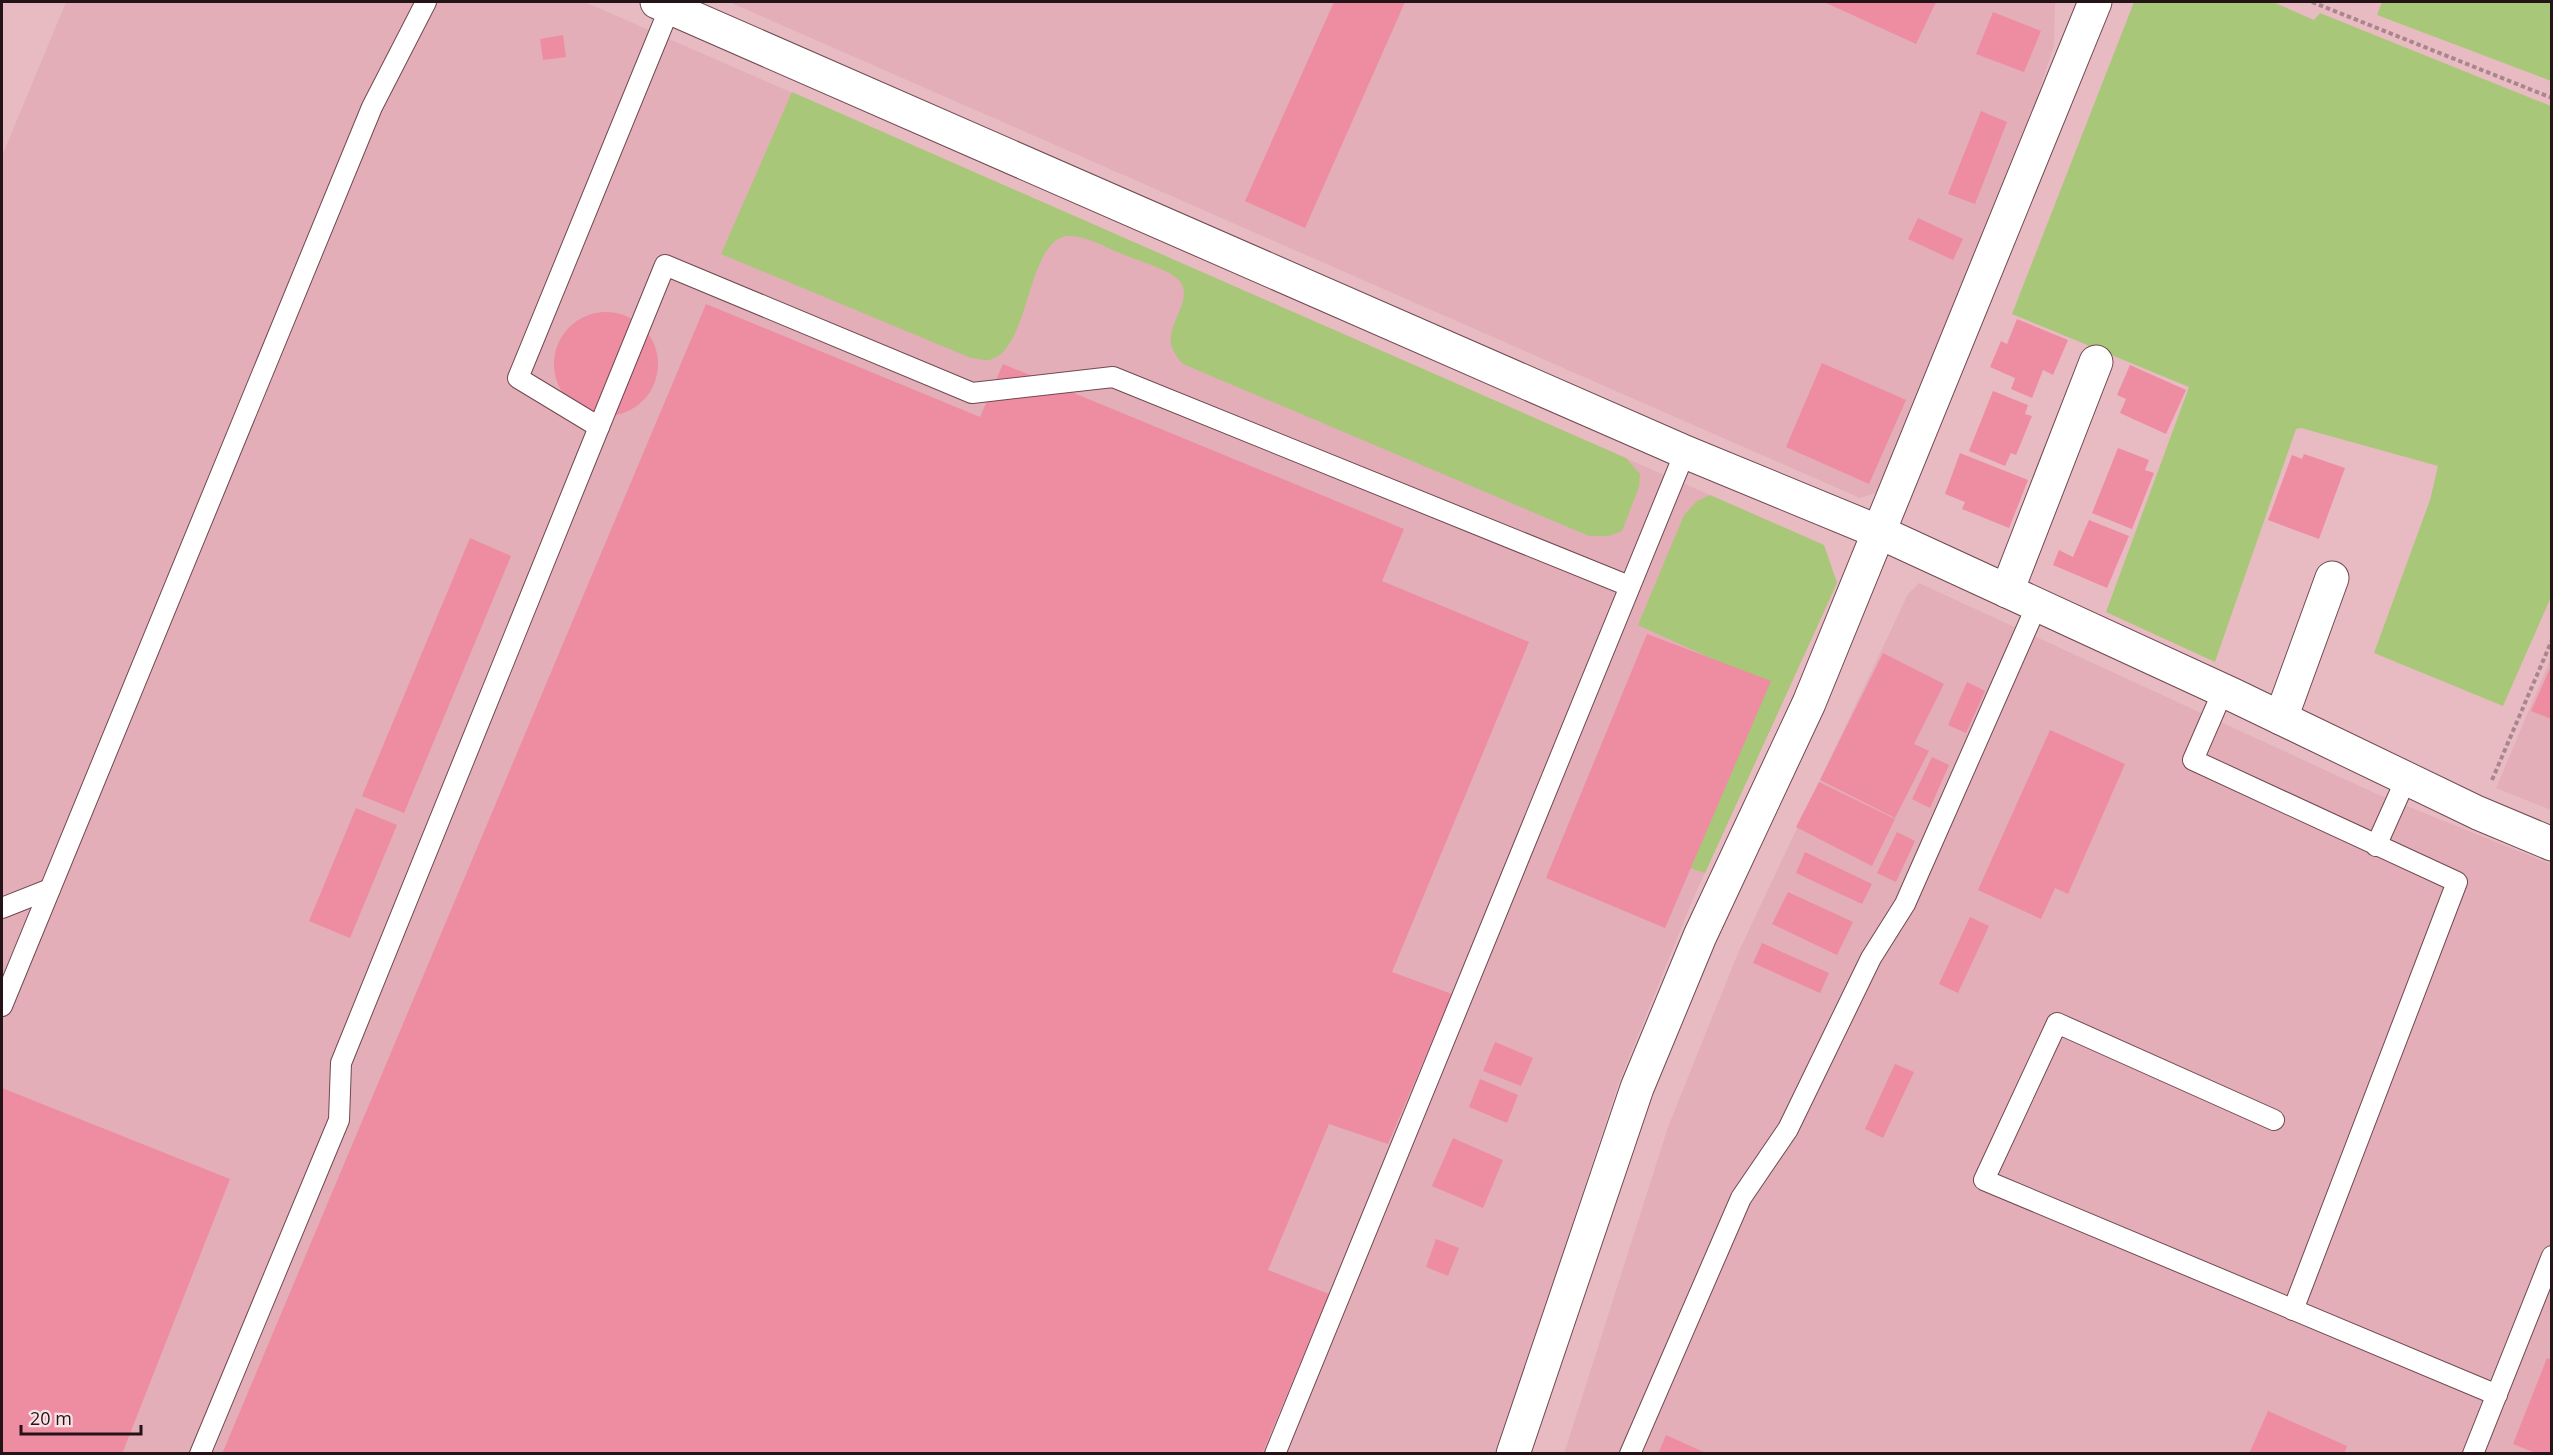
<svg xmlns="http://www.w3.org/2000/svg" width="2553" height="1455" viewBox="0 0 2553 1455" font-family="'Open Sans',sans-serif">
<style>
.built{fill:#e3aeb8}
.green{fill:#a9c779}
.building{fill:#ee8ca2}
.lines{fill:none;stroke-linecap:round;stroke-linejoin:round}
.lane-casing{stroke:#704951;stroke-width:22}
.street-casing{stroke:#704951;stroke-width:35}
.path{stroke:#aa868c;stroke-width:4;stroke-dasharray:4.5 3;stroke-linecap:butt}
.lane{stroke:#fff;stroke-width:20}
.street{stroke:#fff;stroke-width:33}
</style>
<rect width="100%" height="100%" fill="#e8bbc3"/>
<g class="built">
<path d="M 66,2 L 585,2 L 1824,545 L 1837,583 L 1693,899 L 1618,1085 L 1497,1453 L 2,1454 L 2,156 Z"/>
<path d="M 729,2 L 2055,2 L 2054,46 L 2033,109 L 1876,493 L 1860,498 Z"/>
<path d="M 1919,583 L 2377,794 L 2551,864 L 2551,1453 L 1564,1454 L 1668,1127 L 1738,953 L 1908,594 Z"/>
<path d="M 2551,658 L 2551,810 L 2496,788 Z"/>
</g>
<g class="green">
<path d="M 2134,2 L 2273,2 L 2314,20 L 2320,13 L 2551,106 L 2551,597 L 2503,706 L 2374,653 L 2430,500 L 2438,466 L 2301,428 L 2296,429 L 2215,662 L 2106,612 L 2189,387 L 2012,314 Z"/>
<path d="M 2382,2 L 2551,2 L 2551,81 L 2377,15 Z"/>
<path d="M 792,92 L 1626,458 L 1640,474 L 1639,487 L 1622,531 L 1609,536 L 1589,536 L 1183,364 C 1176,356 1169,347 1171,335 C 1173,316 1199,290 1171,274 C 1155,265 1136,260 1120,253 C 1104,247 1077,230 1060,238 C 1026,255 1028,352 989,360 C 984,361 976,358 971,358 L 721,254 Z"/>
<path d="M 1710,495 L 1824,545 L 1837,583 L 1705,873 L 1690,868 L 1767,684 L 1638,625 L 1684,515 L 1697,501 Z"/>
</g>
<g class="building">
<path d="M 1334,2 L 1405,2 L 1305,228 L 1245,201 Z"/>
<path d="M 1824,2 L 1936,2 L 1916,44 Z"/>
<path d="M 1993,12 L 2041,31 L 2024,72 L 1976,54 Z"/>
<path d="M 563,35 L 566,57 L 543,60 L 540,39 Z"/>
<path d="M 1981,111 L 2007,122 L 1975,204 L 1948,194 Z"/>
<path d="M 1918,218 L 1963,239 L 1953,260 L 1908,239 Z"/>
<path d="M 706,304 L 980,417 L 1003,364 L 1404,529 L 1382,581 L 1529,642 L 1392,972 L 1452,994 L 1388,1144 L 1329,1124 L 1268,1270 L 1329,1294 L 1262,1454 L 222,1454 Z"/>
<circle cx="606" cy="364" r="52"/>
<path d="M 2017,319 L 2068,340 L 2053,375 L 2043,370 L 2032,398 L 2011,389 L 2015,378 L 1990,367 L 2001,341 L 2007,344 Z"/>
<path d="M 1822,363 L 1906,400 L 1869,484 L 1786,447 Z"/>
<path d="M 2130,365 L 2186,390 L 2166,434 L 2120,413 L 2126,399 L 2117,395 Z"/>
<path d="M 1993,391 L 2028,405 L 2025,414 L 2032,416 L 2016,455 L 2011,453 L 2005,466 L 1969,451 Z"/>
<path d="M 2118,448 L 2149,460 L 2145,470 L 2154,473 L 2132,529 L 2092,513 Z"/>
<path d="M 1960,453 L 2028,480 L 2009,528 L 1962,509 L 1965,502 L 1945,494 Z"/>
<path d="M 2304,454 L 2345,468 L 2319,539 L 2268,520 L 2292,455 L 2302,459 Z"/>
<path d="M 2089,520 L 2129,536 L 2107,588 L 2053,565 L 2059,550 L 2073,557 Z"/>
<path d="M 470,538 L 511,556 L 404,813 L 362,796 Z"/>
<path d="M 1647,634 L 1771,681 L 1665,928 L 1546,878 Z"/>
<path d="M 1883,653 L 1944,684 L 1914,744 L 1929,751 L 1895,818 L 1820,780 Z"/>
<path d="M 2552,664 L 2552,719 L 2531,711 Z"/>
<path d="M 1967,682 L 1985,691 L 1966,733 L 1948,725 Z"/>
<path d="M 2050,730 L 2125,764 L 2068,894 L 2055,888 L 2041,919 L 1978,890 Z"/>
<path d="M 1932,757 L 1949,765 L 1930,808 L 1912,799 Z"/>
<path d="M 1819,782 L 1895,819 L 1872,866 L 1796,827 Z"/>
<path d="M 356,808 L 397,825 L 350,938 L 309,921 Z"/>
<path d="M 1897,832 L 1915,841 L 1896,882 L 1877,873 Z"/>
<path d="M 1805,852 L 1872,884 L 1862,904 L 1796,873 Z"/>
<path d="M 1788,892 L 1853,922 L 1837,955 L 1772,924 Z"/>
<path d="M 1970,917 L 1989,926 L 1958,993 L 1939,984 Z"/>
<path d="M 1762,943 L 1829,973 L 1820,993 L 1753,963 Z"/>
<path d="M 1495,1042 L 1533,1058 L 1521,1086 L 1483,1071 Z"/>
<path d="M 1895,1064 L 1914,1072 L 1883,1138 L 1865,1129 Z"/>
<path d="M 1480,1079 L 1518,1095 L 1507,1123 L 1469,1107 Z"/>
<path d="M 2,1088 L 230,1179 L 122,1454 L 2,1454 Z"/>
<path d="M 1453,1138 L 1503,1160 L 1483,1208 L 1432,1186 Z"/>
<path d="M 1436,1239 L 1459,1248 L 1448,1276 L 1426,1267 Z"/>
<path d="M 2547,1358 L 2552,1360 L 2552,1454 L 2538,1454 L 2513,1444 Z"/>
<path d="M 2268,1411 L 2347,1446 L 2344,1454 L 2249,1454 Z"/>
<path d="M 1666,1435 L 1708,1454 L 1658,1454 Z"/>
</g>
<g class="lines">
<g class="lane-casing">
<g id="lane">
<path d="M 599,427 L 665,265 L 972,393 L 1113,377 L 1629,586"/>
<path d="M 2223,691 L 2193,760 L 2457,882 L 2293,1310"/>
<path d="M 2376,846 L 2406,779"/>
<path d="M 2,908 L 50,889"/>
<path d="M 2,1006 L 372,107 L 426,2"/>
<path d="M 2274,1120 L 2057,1023 L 1984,1180 L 2497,1395"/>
<path d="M 200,1454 L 339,1120 L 341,1063 L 599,427 L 518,378 L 670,7"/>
<path d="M 1275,1454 L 1685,452"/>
<path d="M 1630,1454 L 1741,1198 L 1788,1129 L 1871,958 L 1905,904 L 2037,605"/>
<path d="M 2473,1454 L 2552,1256"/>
</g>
</g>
<g class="street-casing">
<g id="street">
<path d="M 657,2 L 1685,452 L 1879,532 L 2233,695 L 2478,813 L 2552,844"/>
<path d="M 2007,591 L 2096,362"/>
<path d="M 2281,718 L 2332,578"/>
<path d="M 1513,1454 L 1637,1088 L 1700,936 L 1809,703 L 2095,2"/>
</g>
</g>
<g class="path">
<path d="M 2312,2 L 2552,98"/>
<path d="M 2492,780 L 2552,640"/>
</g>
<use href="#lane" class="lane"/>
<use href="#street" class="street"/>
</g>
<rect width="2553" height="1455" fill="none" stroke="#241417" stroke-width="6"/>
<path d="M21 1425v9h120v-9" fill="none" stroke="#241417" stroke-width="3"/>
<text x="30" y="1425" font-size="18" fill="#241417" stroke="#fae2e6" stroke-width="4.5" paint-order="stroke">20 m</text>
</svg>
